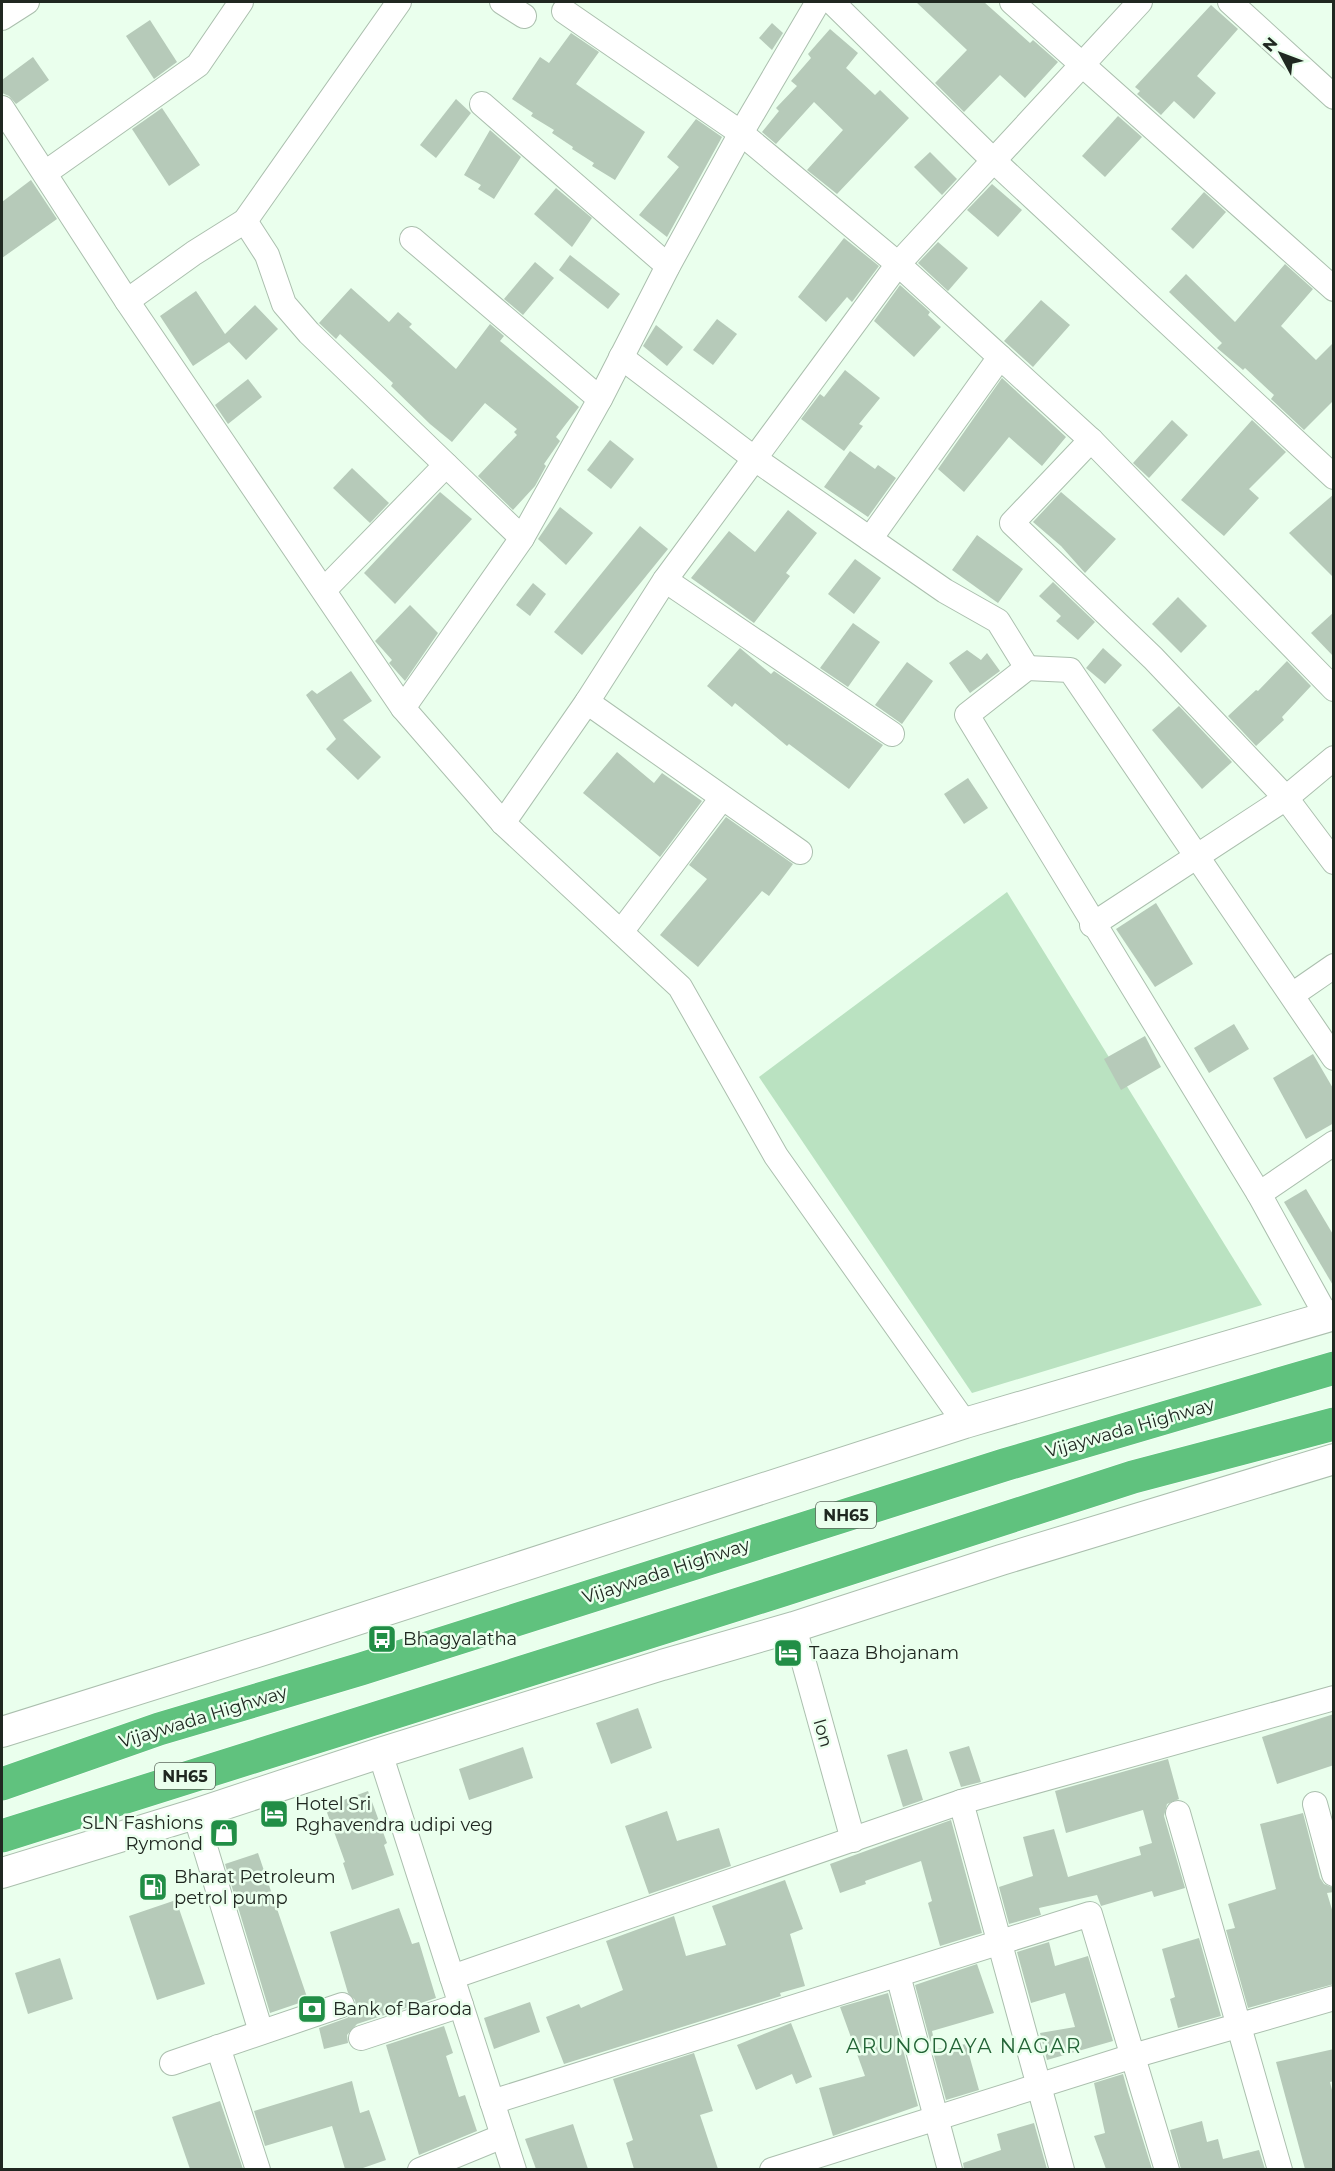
<svg xmlns="http://www.w3.org/2000/svg" width="1335" height="2171" viewBox="0 0 1335 2171" font-family="Montserrat,sans-serif">
<style>
.green{fill:#bae2c1}
.building{fill:#b6cab9}
.lines{fill:none;stroke-linecap:round;stroke-linejoin:round}
.minor-casing{stroke:#abbfae;stroke-width:26}
.tertiary-casing{stroke:#abbfae;stroke-width:32}
.trunk-casing{stroke:#fff;stroke-width:34}
.minor{stroke:#fff;stroke-width:24}
.tertiary{stroke:#fff;stroke-width:30}
.trunk{stroke:#60c27e;stroke-width:33}
.labels{text-anchor:middle;stroke-width:5;stroke-linejoin:round;paint-order:stroke}
.shield{fill:#eaffed;stroke:#5d685e;stroke-width:1.5}
.shield-label{font-size:16px;font-weight:bold;fill:#202821}
.street-label{font-size:18px;fill:#202821;stroke:#eaffed}
.poi-label{font-size:18px;fill:#202821;stroke:#eaffed;text-anchor:start}
.neighbourhood-label{font-size:20px;letter-spacing:1.5px;fill:#236436;stroke:#eaffed}
</style>
<rect width="100%" height="100%" fill="#eaffed"/>
<path class="green" d="M 1007,892 L 1262,1305 L 972,1393 L 759,1077 Z"/>
<g class="building">
<path d="M 916,2 L 984,2 L 1030,43 L 1033,40 L 1058,62 L 1025,98 L 1000,75 L 964,112 L 935,83 L 967,50 Z"/>
<path d="M 1211,5 L 1238,29 L 1197,76 L 1216,93 L 1194,119 L 1174,101 L 1161,115 L 1137,94 L 1140,91 L 1135,87 Z"/>
<path d="M 150,20 L 177,62 L 154,79 L 126,36 Z"/>
<path d="M 772,23 L 783,33 L 772,50 L 759,38 Z"/>
<path d="M 830,29 L 858,53 L 846,68 L 875,95 L 880,90 L 909,118 L 837,194 L 807,170 L 843,130 L 814,102 L 776,144 L 762,132 L 779,111 L 776,108 L 797,86 L 791,81 L 811,58 L 808,54 Z"/>
<path d="M 571,33 L 599,52 L 576,84 L 645,132 L 615,180 L 592,166 L 594,163 L 572,149 L 573,147 L 552,133 L 554,130 L 531,116 L 533,113 L 512,99 L 540,57 L 549,63 Z"/>
<path d="M 33,57 L 49,80 L 16,104 L 9,96 L 2,93 L 2,80 Z"/>
<path d="M 456,99 L 471,113 L 436,158 L 420,145 Z"/>
<path d="M 162,108 L 200,165 L 169,186 L 132,129 Z"/>
<path d="M 1118,116 L 1142,137 L 1105,177 L 1082,156 Z"/>
<path d="M 696,119 L 722,137 L 667,237 L 639,215 L 679,167 L 667,157 Z"/>
<path d="M 490,130 L 521,157 L 494,199 L 478,189 L 481,185 L 464,175 Z"/>
<path d="M 930,152 L 957,179 L 942,195 L 914,167 Z"/>
<path d="M 31,180 L 57,219 L 2,258 L 2,202 Z"/>
<path d="M 992,184 L 1022,210 L 998,237 L 967,210 Z"/>
<path d="M 556,188 L 592,218 L 572,247 L 534,214 Z"/>
<path d="M 1204,192 L 1226,212 L 1193,249 L 1171,229 Z"/>
<path d="M 844,238 L 879,266 L 852,302 L 847,297 L 826,322 L 798,297 Z"/>
<path d="M 938,242 L 968,268 L 948,291 L 918,263 Z"/>
<path d="M 570,255 L 620,294 L 608,309 L 559,270 Z"/>
<path d="M 535,262 L 554,278 L 523,315 L 504,299 Z"/>
<path d="M 1285,264 L 1313,289 L 1281,326 L 1316,360 L 1334,342 L 1334,400 L 1304,430 L 1271,399 L 1274,395 L 1245,368 L 1243,370 L 1217,348 L 1222,343 L 1169,292 L 1186,274 L 1235,322 Z"/>
<path d="M 900,285 L 930,312 L 928,315 L 941,327 L 914,357 L 874,321 Z"/>
<path d="M 351,288 L 389,322 L 398,312 L 412,324 L 409,327 L 456,369 L 490,324 L 504,336 L 500,341 L 579,407 L 556,437 L 560,441 L 544,464 L 546,466 L 535,486 L 513,510 L 478,476 L 517,435 L 514,432 L 517,429 L 485,403 L 452,442 L 430,424 L 391,386 L 393,383 L 340,334 L 336,339 L 319,323 Z"/>
<path d="M 196,291 L 225,334 L 255,305 L 278,329 L 246,360 L 229,342 L 193,366 L 160,316 Z"/>
<path d="M 1041,300 L 1070,325 L 1033,367 L 1004,341 Z"/>
<path d="M 717,319 L 737,334 L 713,365 L 693,350 Z"/>
<path d="M 656,325 L 683,347 L 667,366 L 643,346 Z"/>
<path d="M 845,370 L 880,398 L 859,424 L 863,426 L 844,451 L 801,419 L 820,394 L 824,397 Z"/>
<path d="M 1002,378 L 1066,437 L 1042,466 L 1009,437 L 964,492 L 938,469 Z"/>
<path d="M 248,379 L 262,397 L 228,424 L 215,405 Z"/>
<path d="M 1172,420 L 1188,435 L 1149,478 L 1133,463 Z"/>
<path d="M 1252,420 L 1286,452 L 1249,489 L 1259,498 L 1224,536 L 1181,500 Z"/>
<path d="M 610,440 L 634,459 L 611,489 L 587,470 Z"/>
<path d="M 850,451 L 875,469 L 878,465 L 896,478 L 868,517 L 824,487 Z"/>
<path d="M 352,468 L 389,503 L 370,523 L 333,488 Z"/>
<path d="M 440,492 L 472,519 L 395,604 L 364,573 Z"/>
<path d="M 1061,492 L 1116,539 L 1085,573 L 1061,546 L 1033,522 Z"/>
<path d="M 1334,494 L 1334,578 L 1289,533 Z"/>
<path d="M 560,507 L 593,533 L 566,565 L 538,539 Z"/>
<path d="M 788,510 L 817,533 L 786,573 L 790,576 L 754,623 L 691,578 L 729,531 L 755,552 Z"/>
<path d="M 640,526 L 668,549 L 582,655 L 554,632 Z"/>
<path d="M 977,535 L 1023,569 L 998,603 L 952,570 Z"/>
<path d="M 855,559 L 881,578 L 854,614 L 828,594 Z"/>
<path d="M 1053,582 L 1095,622 L 1078,640 L 1056,621 L 1061,616 L 1039,596 Z"/>
<path d="M 533,583 L 546,594 L 530,616 L 516,605 Z"/>
<path d="M 1178,597 L 1207,626 L 1181,653 L 1152,624 Z"/>
<path d="M 410,605 L 438,633 L 405,681 L 389,663 L 392,660 L 375,641 Z"/>
<path d="M 1334,612 L 1334,657 L 1311,633 Z"/>
<path d="M 853,623 L 880,642 L 848,687 L 820,668 Z"/>
<path d="M 740,648 L 771,674 L 774,671 L 883,745 L 849,789 L 789,744 L 787,746 L 735,703 L 732,707 L 707,686 Z"/>
<path d="M 1103,648 L 1122,665 L 1105,684 L 1086,668 Z"/>
<path d="M 967,650 L 981,660 L 987,653 L 1000,671 L 970,693 L 949,663 Z"/>
<path d="M 1287,661 L 1311,686 L 1282,717 L 1284,720 L 1256,746 L 1228,716 L 1256,690 L 1258,691 Z"/>
<path d="M 907,662 L 933,681 L 902,724 L 875,705 Z"/>
<path d="M 351,671 L 372,701 L 343,720 L 381,757 L 358,780 L 326,749 L 336,739 L 306,695 L 312,690 L 317,694 Z"/>
<path d="M 1179,706 L 1232,762 L 1202,789 L 1152,730 Z"/>
<path d="M 617,752 L 654,783 L 662,773 L 702,801 L 660,857 L 583,793 Z"/>
<path d="M 968,778 L 988,808 L 964,824 L 944,794 Z"/>
<path d="M 726,817 L 793,864 L 769,896 L 762,891 L 698,967 L 660,935 L 707,879 L 689,865 Z"/>
<path d="M 1156,903 L 1193,964 L 1155,987 L 1116,929 Z"/>
<path d="M 1234,1024 L 1249,1049 L 1209,1073 L 1194,1048 Z"/>
<path d="M 1145,1036 L 1161,1067 L 1121,1090 L 1104,1059 Z"/>
<path d="M 1313,1054 L 1334,1090 L 1334,1123 L 1306,1139 L 1273,1078 Z"/>
<path d="M 1306,1189 L 1334,1236 L 1334,1287 L 1284,1202 Z"/>
<path d="M 638,1708 L 652,1748 L 611,1764 L 596,1723 Z"/>
<path d="M 1334,1714 L 1334,1765 L 1277,1784 L 1262,1737 Z"/>
<path d="M 969,1746 L 981,1782 L 961,1787 L 949,1752 Z"/>
<path d="M 523,1747 L 533,1778 L 469,1800 L 459,1769 Z"/>
<path d="M 907,1749 L 923,1800 L 903,1807 L 887,1755 Z"/>
<path d="M 1168,1759 L 1179,1799 L 1167,1804 L 1164,1816 L 1185,1888 L 1154,1897 L 1152,1891 L 1101,1906 L 1097,1895 L 1039,1908 L 1041,1915 L 1009,1924 L 999,1887 L 1033,1876 L 1023,1837 L 1054,1829 L 1068,1877 L 1141,1855 L 1139,1847 L 1152,1843 L 1143,1810 L 1066,1833 L 1055,1791 Z"/>
<path d="M 368,1791 L 387,1843 L 384,1845 L 394,1875 L 352,1890 L 343,1863 L 345,1862 L 325,1807 Z"/>
<path d="M 667,1811 L 677,1841 L 719,1828 L 731,1866 L 649,1894 L 625,1826 Z"/>
<path d="M 1303,1813 L 1320,1878 L 1324,1884 L 1334,1888 L 1334,1892 L 1327,1893 L 1334,1916 L 1334,1984 L 1248,2008 L 1226,1930 L 1235,1928 L 1228,1904 L 1276,1889 L 1260,1824 Z"/>
<path d="M 951,1820 L 982,1933 L 940,1946 L 928,1903 L 932,1901 L 921,1861 L 865,1881 L 866,1884 L 840,1893 L 830,1864 Z"/>
<path d="M 258,1853 L 308,2000 L 270,2013 L 225,1864 Z"/>
<path d="M 785,1880 L 803,1929 L 790,1934 L 805,1986 L 780,1993 L 781,1996 L 564,2064 L 546,2017 L 579,2004 L 581,2008 L 623,1990 L 606,1941 L 674,1916 L 686,1956 L 726,1945 L 712,1906 Z"/>
<path d="M 176,1900 L 205,1984 L 157,2000 L 129,1916 Z"/>
<path d="M 399,1908 L 412,1944 L 419,1942 L 436,1998 L 357,2024 L 347,2035 L 348,2043 L 324,2049 L 319,2028 L 347,2018 L 354,2013 L 356,2007 L 355,2000 L 348,1993 L 330,1932 Z"/>
<path d="M 1199,1938 L 1221,2016 L 1178,2028 L 1170,1999 L 1175,1997 L 1162,1949 Z"/>
<path d="M 1049,1942 L 1055,1966 L 1088,1956 L 1113,2041 L 1047,2060 L 1040,2033 L 1075,2027 L 1065,1993 L 1031,2003 L 1017,1952 Z"/>
<path d="M 60,1958 L 73,1999 L 28,2014 L 15,1973 Z"/>
<path d="M 977,1964 L 994,2013 L 932,2031 L 936,2049 L 966,2044 L 979,2090 L 946,2100 L 915,1985 Z"/>
<path d="M 888,1993 L 918,2106 L 833,2136 L 819,2088 L 865,2076 L 840,2007 Z"/>
<path d="M 530,2002 L 540,2032 L 494,2049 L 484,2018 Z"/>
<path d="M 791,2023 L 812,2077 L 796,2084 L 792,2074 L 756,2090 L 737,2045 Z"/>
<path d="M 444,2026 L 453,2053 L 446,2056 L 459,2097 L 465,2095 L 477,2131 L 419,2155 L 386,2045 Z"/>
<path d="M 1334,2049 L 1334,2081 L 1330,2082 L 1334,2098 L 1334,2169 L 1305,2169 L 1276,2062 Z"/>
<path d="M 694,2053 L 713,2111 L 700,2115 L 718,2169 L 634,2169 L 626,2143 L 633,2140 L 613,2079 Z"/>
<path d="M 1123,2074 L 1128,2092 L 1152,2169 L 1106,2169 L 1094,2136 L 1105,2133 L 1094,2083 Z"/>
<path d="M 352,2081 L 360,2113 L 369,2110 L 386,2160 L 360,2169 L 345,2169 L 332,2126 L 265,2146 L 254,2111 Z"/>
<path d="M 220,2101 L 243,2169 L 190,2169 L 172,2117 Z"/>
<path d="M 1202,2121 L 1207,2142 L 1218,2139 L 1223,2159 L 1259,2150 L 1265,2169 L 1181,2169 L 1170,2130 Z"/>
<path d="M 1034,2123 L 1047,2169 L 964,2169 L 963,2163 L 1001,2150 L 997,2134 Z"/>
<path d="M 573,2124 L 588,2169 L 536,2169 L 525,2139 Z"/>
</g>
<g class="lines">
<g class="minor-casing">
<g id="minor">
<path d="M 502,2 L 524,16"/>
<path d="M 832,2 L 994,161 L 1334,477"/>
<path d="M 1012,2 L 1334,289"/>
<path d="M 1230,2 L 1334,97"/>
<path d="M 564,11 L 741,133 L 898,264 L 1091,440 L 1334,689"/>
<path d="M 2,18 L 27,2"/>
<path d="M 482,104 L 668,266"/>
<path d="M 2,108 L 127,301 L 403,708 L 503,823 L 680,987 L 776,1156 L 965,1423"/>
<path d="M 45,173 L 198,65 L 241,2"/>
<path d="M 245,221 L 267,255 L 284,304 L 309,333 L 522,538"/>
<path d="M 412,239 L 600,399"/>
<path d="M 127,301 L 194,253 L 245,221 L 399,2"/>
<path d="M 621,357 L 755,459 L 870,539 L 945,591 L 998,621 L 1027,668"/>
<path d="M 1091,440 L 1012,523 L 1153,658 L 1286,798 L 1334,862"/>
<path d="M 870,539 L 1000,357"/>
<path d="M 665,580 L 892,734"/>
<path d="M 324,590 L 446,465"/>
<path d="M 587,702 L 800,852"/>
<path d="M 403,708 L 522,538 L 600,399 L 668,266 L 741,133 L 818,2"/>
<path d="M 503,823 L 587,702 L 665,580 L 898,264 L 1140,2"/>
<path d="M 1092,925 L 1286,798 L 1334,758"/>
<path d="M 621,932 L 722,798"/>
<path d="M 1292,995 L 1334,966"/>
<path d="M 1259,1194 L 1334,1143"/>
<path d="M 1327,1317 L 1259,1194 L 967,715 L 1027,668 L 1070,670 L 1334,1058"/>
<path d="M 794,1627 L 853,1840"/>
<path d="M 380,1753 L 514,2170"/>
<path d="M 961,1802 L 1062,2170"/>
<path d="M 1315,1804 L 1334,1874"/>
<path d="M 1178,1813 L 1280,2170"/>
<path d="M 195,1814 L 261,2032"/>
<path d="M 898,1975 L 950,2170"/>
<path d="M 452,1977 L 961,1802 L 1334,1698"/>
<path d="M 361,2038 L 461,2005"/>
<path d="M 218,2047 L 258,2170"/>
<path d="M 172,2063 L 342,2005"/>
<path d="M 492,2102 L 1090,1914 L 1167,2170"/>
<path d="M 420,2170 L 503,2136"/>
<path d="M 772,2170 L 1133,2056 L 1334,1998"/>
</g>
</g>
<g class="tertiary-casing">
<g id="tertiary">
<path d="M 2,1732 L 273,1647 L 965,1423 L 1334,1315"/>
<path d="M 2,1873 L 195,1814 L 380,1753 L 662,1665 L 794,1627 L 1001,1560 L 1334,1459"/>
</g>
</g>
<g class="trunk-casing">
<g id="trunk">
<path d="M 2,1784 L 159,1729 L 361,1669 L 1004,1465 L 1334,1368"/>
<path d="M 2,1836 L 783,1590 L 1133,1477 L 1334,1424"/>
</g>
</g>
<use href="#minor" class="minor"/>
<use href="#tertiary" class="tertiary"/>
<use href="#trunk" class="trunk"/>
</g>
<defs>
<g id="bus-square" transform="scale(1.5)"><rect x="-9" y="-9" width="18" height="18" rx="4" fill="#218e46" stroke="#eaffed"/><path d="M-5-6H5V4H4V6H2V4H-2V6H-4V4H-5ZM-3.5-4V0h7V-4ZM-3.5 1.2v1.5H-2V1.2ZM2 1.2v1.5H3.5V1.2Z" fill="#fff"/></g>
<g id="hotel-square" transform="scale(1.5)"><rect x="-9" y="-9" width="18" height="18" rx="4" fill="#218e46" stroke="#eaffed"/><path d="M-6-4.5h1.5V1H6V5H4.5V3h-9V5H-6ZM-4 0a1.8 1.8 0 1 1 3.6 0ZM.5 0V-2.5h3Q6-2.5 6 0Z" fill="#fff"/></g>
<g id="shop-square" transform="scale(1.5)"><rect x="-9" y="-9" width="18" height="18" rx="4" fill="#218e46" stroke="#eaffed"/><path d="M-5-2.5h2.3a2.7 3.5 0 0 1 5.4 0H5L5.5 6h-11ZM-1.5-2.5h3a1.5 2.3 0 0 0-3 0Z" fill="#fff"/></g>
<g id="fuel-square" transform="scale(1.5)"><rect x="-9" y="-9" width="18" height="18" rx="4" fill="#218e46" stroke="#eaffed"/><path d="M-5.5-6h7V0h2V4h1.3V-2.5L3-4.5l.8-.8L6-3V5H2.5V1h-1V6h-7ZM-4.2-4.7v3.2H.2V-4.7Z" fill="#fff"/></g>
<g id="bank-square" transform="scale(1.5)"><rect x="-9" y="-9" width="18" height="18" rx="4" fill="#218e46" stroke="#eaffed"/><path d="M-6-4H6V4H-6ZM0-2.3a2.3 2.3 0 1 0 0 4.6a2.3 2.3 0 1 0 0-4.6Z" fill="#fff"/></g>
</defs>
<g fill-rule="evenodd">
<use href="#bus-square" x="382" y="1639"/>
<use href="#hotel-square" x="788" y="1653"/>
<use href="#hotel-square" x="274" y="1814"/>
<use href="#shop-square" x="224" y="1833"/>
<use href="#fuel-square" x="153" y="1887"/>
<use href="#bank-square" x="312" y="2009"/>
</g>
<g class="labels">
<g class="shield">
<rect x="816" y="1502" width="60" height="26" rx="4.5"/>
<rect x="155" y="1763" width="60" height="26" rx="4.5"/>
</g>
<g class="shield-label">
<text x="846" y="1521">NH65</text>
<text x="185" y="1782">NH65</text>
</g>
<g class="street-label">
<text transform="translate(1130 1428) rotate(-16)" y="6">Vijaywada Highway</text>
<text transform="translate(666 1571) rotate(-18)" y="6">Vijaywada Highway</text>
<text transform="translate(203 1717) rotate(-17)" y="6">Vijaywada Highway</text>
<text transform="translate(823 1733) rotate(74)" y="6">Ion</text>
</g>
<g class="poi-label">
<text x="403" y="1645">Bhagyalatha</text>
<text x="809" y="1659">Taaza Bhojanam</text>
<text x="295" y="1810">Hotel Sri<tspan x="295" dy="21">Rghavendra udipi veg</tspan></text>
<text x="203" y="1829" text-anchor="end">SLN Fashions<tspan x="203" dy="21">Rymond</tspan></text>
<text x="174" y="1883">Bharat Petroleum<tspan x="174" dy="21">petrol pump</tspan></text>
<text x="333" y="2015">Bank of Baroda</text>
</g>
<g class="neighbourhood-label">
<text x="964" y="2053">ARUNODAYA NAGAR</text>
</g>
</g>
<rect width="1335" height="2171" fill="none" stroke="#202821" stroke-width="6"/>
<g transform="translate(1281 54) rotate(311)" stroke="#eaffed" stroke-width="4.5" paint-order="stroke">
<path d="M0-4.5L10 22L0 15L-10 22Z" fill="#202821"/>
<text y="-9" font-size="16" font-weight="bold" text-anchor="middle" fill="#202821">N</text>
</g>
</svg>
